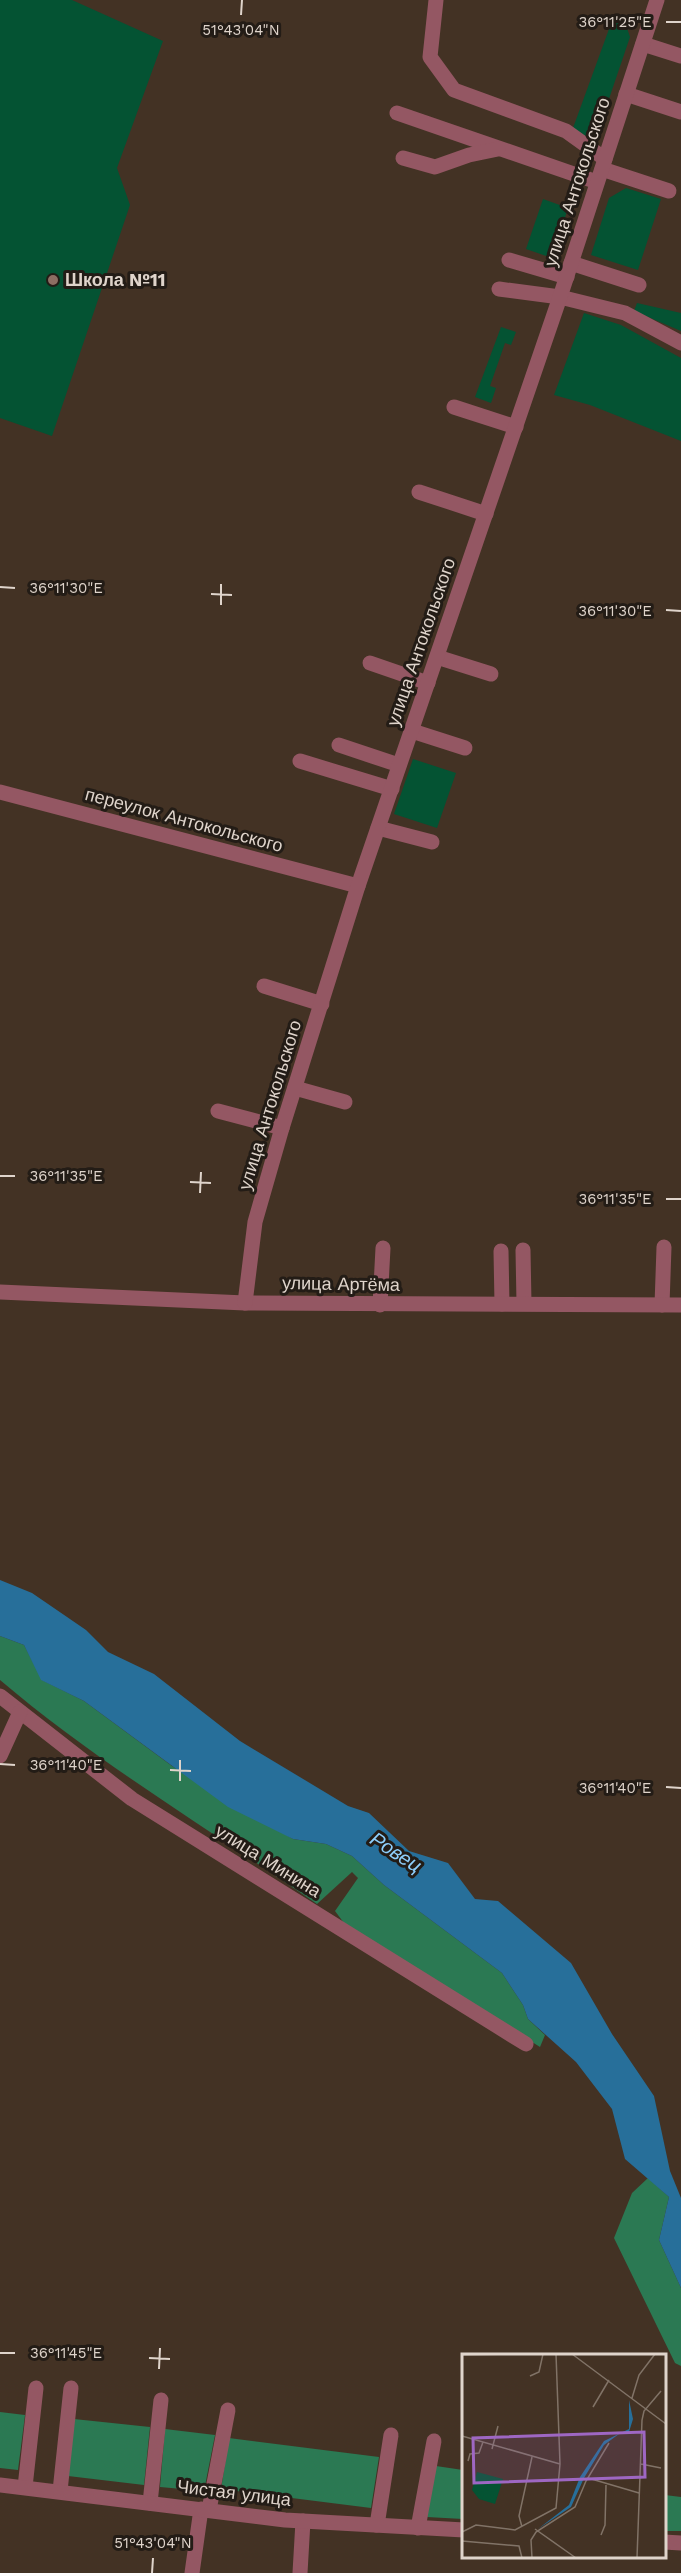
<svg xmlns="http://www.w3.org/2000/svg" width="681" height="2573" viewBox="0 0 681 2573" font-family="'Work Sans',sans-serif">
<style>
.green{fill:#045333}
.forest{fill:#2b7953}
.water{fill:#276f9a}
.lines{fill:none;stroke-linecap:round;stroke-linejoin:round}
.lane{stroke:#945763;stroke-width:15}
.street{stroke:#945763;stroke-width:15}
.ticks{fill:none;stroke:#dfd4cb;stroke-width:2}
.education-dot{fill:#8d6e63;stroke:#231c16;stroke-width:2}
.labels{text-anchor:middle;stroke-width:6;stroke-linejoin:round;paint-order:stroke}
.street-label{font-size:18px;fill:#dfd4cb;stroke:#231c16}
.poi-label{font-size:18px;font-weight:bold;fill:#dfd4cb;stroke:#231c16;text-anchor:start}
.water-label{font-size:20px;font-style:italic;fill:#8ecffc;stroke:#231c16}
.inset-road{fill:none;stroke:#817367;stroke-width:1.5}
.view{fill:#9e67c3;fill-opacity:0.15;stroke:#9e67c3;stroke-width:3}
.inset-edge{fill:none;stroke:#dfd4cb;stroke-width:3}
.ticks-label{font-size:15px;text-anchor:middle;fill:#dfd4cb;stroke:#231c16;stroke-width:6;stroke-linejoin:round;paint-order:stroke}
</style>
<rect width="100%" height="100%" fill="#433224"/>
<g class="green">
<path d="M 0,0 L 72,0 L 163,41 L 117,168 L 130,205 L 52,436 L 0,418 Z"/>
<path d="M 616,22 L 627,28 L 630,37 L 595,140 L 588,140 L 573,128 L 609,29 Z"/>
<path d="M 626,188 L 661,199 L 638,270 L 591,255 L 609,198 Z"/>
<path d="M 543,199 L 568,208 L 552,258 L 526,249 Z"/>
<path d="M 637,303 L 681,313 L 681,331 L 634,311 Z"/>
<path d="M 584,313 L 621,325 L 681,358 L 681,441 L 590,405 L 554,395 Z"/>
<path d="M 501,327 L 516,332 L 511,345 L 505,343 L 490,386 L 496,388 L 491,403 L 475,397 Z"/>
<path d="M 413,759 L 456,773 L 437,828 L 394,814 Z"/>
</g>
<g class="forest">
<path d="M 0,1636 L 24,1645 L 42,1680 L 84,1701 L 172,1766 L 293,1839 L 326,1844 L 352,1856 L 384,1885 L 502,1973 L 523,2005 L 528,2019 L 545,2035 L 540,2047 L 344,1923 L 335,1911 L 358,1878 L 352,1872 L 317,1904 C 211,1830 99,1764 0,1680 Z"/>
<path d="M 648,2178 L 669,2197 L 659,2240 L 681,2288 L 681,2366 L 675,2363 L 614,2238 L 632,2193 Z"/>
<path d="M 0,2412 L 25,2415 L 18,2470 L 0,2468 Z"/>
<path d="M 74,2419 L 150,2427 L 144,2485 L 68,2476 Z"/>
<path d="M 165,2429 L 215,2435 L 204,2491 L 160,2487 Z"/>
<path d="M 229,2438 L 379,2457 L 371,2508 L 221,2489 Z"/>
<path d="M 436,2466 L 463,2470 L 463,2519 L 427,2517 Z"/>
<path d="M 665,2495 L 681,2497 L 681,2531 L 665,2531 Z"/>
</g>
<path class="water" d="M 0,1580 L 32,1593 L 86,1630 L 108,1652 L 154,1674 L 240,1741 L 348,1806 L 369,1813 L 409,1851 L 448,1863 L 475,1899 L 498,1901 L 571,1963 L 612,2034 L 654,2096 L 670,2171 L 681,2198 L 681,2288 L 659,2240 L 669,2197 L 625,2159 L 612,2109 L 576,2062 L 528,2019 L 523,2005 L 502,1973 L 384,1885 L 352,1856 L 326,1844 L 293,1839 L 228,1807 L 84,1701 L 41,1680 L 24,1645 L 0,1636 Z"/>
<g class="lines">
<g class="lane">
<path d="M 436,0 L 430,57 L 454,90 L 566,131 L 605,159"/>
<path d="M 643,44 L 681,56"/>
<path d="M 626,94 L 681,112"/>
<path d="M 397,113 L 597,182"/>
<path d="M 403,158 L 435,167 L 469,155 L 498,149"/>
<path d="M 602,169 L 669,191"/>
<path d="M 509,260 L 567,277"/>
<path d="M 571,263 L 639,285"/>
<path d="M 499,289 L 560,297 L 625,313 L 681,343"/>
<path d="M 454,407 L 516,427"/>
<path d="M 419,492 L 486,514"/>
<path d="M 437,657 L 491,674"/>
<path d="M 370,663 L 428,683"/>
<path d="M 412,731 L 465,748"/>
<path d="M 339,745 L 399,765"/>
<path d="M 300,761 L 392,789"/>
<path d="M 378,828 L 432,842"/>
<path d="M 264,986 L 322,1004"/>
<path d="M 295,1088 L 345,1102"/>
<path d="M 218,1111 L 282,1128"/>
<path d="M 523,1250 L 524,1303"/>
<path d="M 501,1251 L 502,1304"/>
<path d="M 380,1305 L 383,1248"/>
<path d="M 662,1305 L 664,1247"/>
<path d="M 25,2487 L 36,2388"/>
<path d="M 60,2491 L 71,2388"/>
<path d="M 150,2503 L 161,2400"/>
<path d="M 209,2510 L 228,2410"/>
<path d="M 377,2525 L 391,2435"/>
<path d="M 418,2528 L 434,2441"/>
<path d="M 192,2573 L 201,2509"/>
<path d="M 300,2573 L 303,2521"/>
</g>
<g class="street">
<path d="M 0,792 L 358,886"/>
<path d="M 0,1292 L 245,1303 L 681,1305"/>
<path d="M 245,1303 L 255,1222 L 282,1128 L 358,886 L 560,297 L 657,0"/>
<path d="M 0,1696 L 132,1799 L 526,2044"/>
<path d="M 0,1756 L 20,1712"/>
<path d="M 0,2485 L 285,2520 L 464,2530"/>
<path d="M 664,2542 L 681,2543"/>
</g>
</g>
<path class="ticks" d="M 241,15 L 242,0M 666,22 L 681,22M 0,587 L 15,588M 211,594 L 232,595M 221,605 L 221,584M 666,610 L 681,611M 0,1176 L 15,1176M 190,1182 L 211,1183M 200,1193 L 201,1172M 666,1199 L 681,1199M 0,1764 L 15,1765M 170,1770 L 191,1771M 180,1781 L 180,1760M 666,1787 L 681,1788M 0,2353 L 15,2353M 149,2358 L 170,2359M 159,2369 L 160,2348M 152,2573 L 153,2558"/>
<circle class="education-dot" cx="53" cy="280" r="6"/>
<g class="labels">
<g class="street-label">
<text transform="translate(577 182) rotate(-72)" y="6">улица Антокольского</text>
<text transform="translate(421 642) rotate(-71)" y="6">улица Антокольского</text>
<text transform="translate(184 820) rotate(15)" y="6">переулок Антокольского</text>
<text transform="translate(270 1105) rotate(-73)" y="6">улица Антокольского</text>
<text transform="translate(341 1284) rotate(1)" y="6">улица Артёма</text>
<text transform="translate(268 1861) rotate(32)" y="6">улица Минина</text>
<text transform="translate(234 2493) rotate(7)" y="6">Чистая улица</text>
</g>
<g class="poi-label">
<text x="65" y="286">Школа №11</text>
</g>
<g class="water-label">
<text transform="translate(396 1852) rotate(33)" y="7">Ровец</text>
</g>
</g>
<g transform="translate(462 2354)">
<rect width="204" height="204" fill="#433224"/>
<path d="M 15,118 L 41,125 L 33,150 L 17,145 L 10,136 Z" fill="#045333"/>
<path d="M 167,46 L 171,65 L 167,78 L 157,80 L 142,91 L 122,124 L 109,153 L 76,175 L 107,151 L 118,123 L 142,87 L 167,75 Z" fill="#276f9a"/>
<path class="inset-road" d="M 110,0 L 204,70M 0,1 L 48,0M 68,22 L 77,18 L 81,0M 170,44 L 177,21 L 193,0M 131,53 L 147,26M 0,82 L 98,110M 30,95 L 36,72M 6,107 L 8,100 L 17,99 L 21,88M 179,110 L 199,114M 126,124 L 177,139M 60,173 L 57,162 L 70,103M 73,175 L 114,204M 0,178 L 14,171 L 53,176 L 94,154 L 98,110 L 94,0M 139,181 L 143,171 L 144,131M 0,187 L 57,192 L 60,204M 70,204 L 69,186 L 74,178 L 113,153 L 124,127 L 147,89M 175,204 L 180,66 L 182,57 L 199,37"/>
<path class="view" d="M 182,78 L 183,123 L 12,129 L 11,84 Z"/>
<rect width="204" height="204" class="inset-edge"/>
</g>
<g class="ticks-label">
<text x="615" y="27">36°11'25"E</text>
<text x="241" y="35">51°43'04"N</text>
<text x="66" y="593">36°11'30"E</text>
<text x="615" y="616">36°11'30"E</text>
<text x="66" y="1181">36°11'35"E</text>
<text x="615" y="1204">36°11'35"E</text>
<text x="66" y="1770">36°11'40"E</text>
<text x="615" y="1793">36°11'40"E</text>
<text x="66" y="2358">36°11'45"E</text>
<text x="153" y="2548">51°43'04"N</text>
</g>
</svg>
